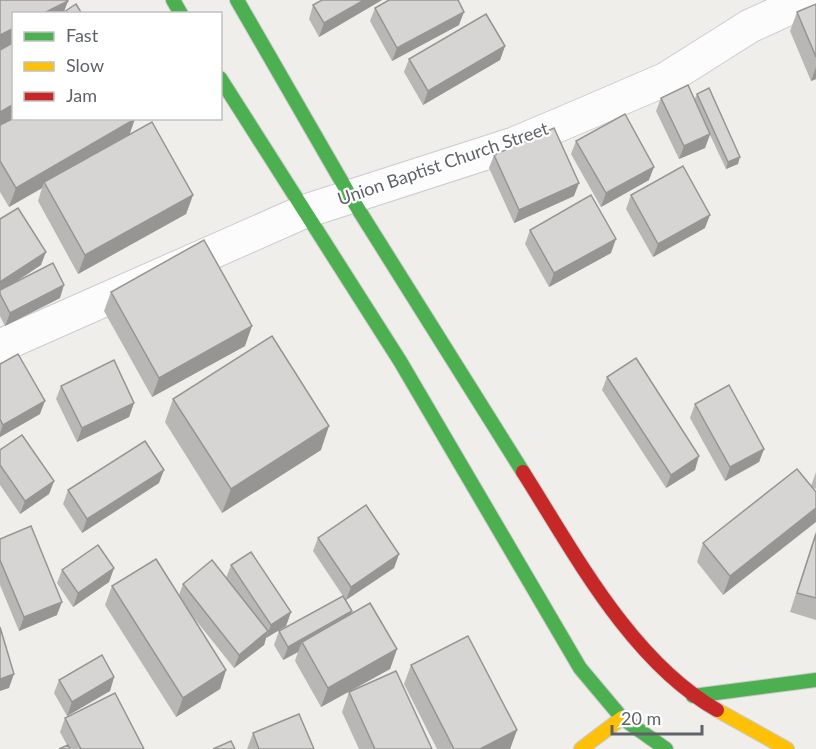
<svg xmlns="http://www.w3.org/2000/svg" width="816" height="749" viewBox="0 0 816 749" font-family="Lato,sans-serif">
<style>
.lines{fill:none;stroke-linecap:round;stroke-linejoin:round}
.street-casing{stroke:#cbcccc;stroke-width:35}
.fast-casing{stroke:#cacacb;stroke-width:16}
.slow-casing{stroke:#cacacb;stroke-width:16}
.jam-casing{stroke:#cacacb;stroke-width:16}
.street{stroke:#fdfcfc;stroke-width:33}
.fast{stroke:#4caf50;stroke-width:14}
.slow{stroke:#ffc107;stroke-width:14}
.jam{stroke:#c62828;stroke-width:14}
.wall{fill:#b8b7b5}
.shaded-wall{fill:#969594}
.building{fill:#d6d5d3;stroke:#969594;stroke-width:1.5}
.labels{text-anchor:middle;stroke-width:4.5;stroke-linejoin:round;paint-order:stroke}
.street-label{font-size:18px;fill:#5f6368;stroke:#fff}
</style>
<rect width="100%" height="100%" fill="#efeeea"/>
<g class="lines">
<g class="street-casing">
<path id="street" d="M 0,346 L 303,212 L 514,144 L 580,116 L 666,79 L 750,26 L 807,0"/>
</g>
<g class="fast-casing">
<g id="fast">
<path d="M 173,0 L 181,14"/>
<path d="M 237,0 L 350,196 L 523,472"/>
<path d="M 220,78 L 400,361 L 580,668 L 622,718 L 666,749"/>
<path d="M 693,696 L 816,680"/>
</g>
</g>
<g class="slow-casing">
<g id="slow">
<path d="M 717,710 L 787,749"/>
<path d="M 581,749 L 622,718"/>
</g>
</g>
<g class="jam-casing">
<path id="jam" d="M 523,472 C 575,554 631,661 717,710"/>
</g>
<use href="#street" class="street"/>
<use href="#fast" class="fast"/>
<use href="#slow" class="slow"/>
<use href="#jam" class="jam"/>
</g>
<g class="wall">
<path d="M 0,0 L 68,1 L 64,11 L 82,14 L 14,14 L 129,135 L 193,195 L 186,214 L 78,274 L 38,201 L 42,188 L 9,207 L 0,192 Z"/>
<path d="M 382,0 L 319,37 L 309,19 L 313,5 Z"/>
<path d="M 816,4 L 816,79 L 811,81 L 790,31 L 797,12 Z"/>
<path d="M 375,8 L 459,25 L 392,61 L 370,21 Z"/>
<path d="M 505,46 L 500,60 L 423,105 L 404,72 L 409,59 Z"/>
<path d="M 697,94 L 738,164 L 726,169 L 710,135 L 705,148 L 679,159 L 656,111 L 661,98 L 694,100 Z"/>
<path d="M 576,141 L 649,180 L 601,207 L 571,154 Z"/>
<path d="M 494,155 L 574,196 L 514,223 L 489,168 Z"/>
<path d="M 631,195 L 705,228 L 653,257 L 626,209 Z"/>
<path d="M 0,219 L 41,265 L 14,283 L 60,298 L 5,326 L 0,316 Z"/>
<path d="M 530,230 L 611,253 L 549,287 L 525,244 Z"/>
<path d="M 111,292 L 245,346 L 152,397 L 104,311 Z"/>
<path d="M 0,364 L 40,414 L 0,437 Z"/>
<path d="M 607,377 L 695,470 L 666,488 L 602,390 Z"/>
<path d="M 61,386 L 134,403 L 129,417 L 77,442 L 56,399 Z"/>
<path d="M 173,399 L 321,450 L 222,513 L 165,422 Z"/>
<path d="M 695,404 L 764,449 L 759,462 L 725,481 L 690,418 Z"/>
<path d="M 0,450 L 54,481 L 49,494 L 20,514 L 0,485 Z"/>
<path d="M 816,472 L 816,489 L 812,487 L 723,595 L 697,562 L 703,543 L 811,486 Z"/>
<path d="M 159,483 L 82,533 L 63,504 L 68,490 Z"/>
<path d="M 816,531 L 816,620 L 790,612 Z"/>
<path d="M 318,538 L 399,554 L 394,568 L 346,600 L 351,614 L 397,649 L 390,669 L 321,707 L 295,661 L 298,652 L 283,660 L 274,645 L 279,631 L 343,596 L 313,551 Z"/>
<path d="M 0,539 L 57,615 L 19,631 L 0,585 Z"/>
<path d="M 231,565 L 291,612 L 286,626 L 266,638 L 264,645 L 234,668 L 190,613 L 226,670 L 220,689 L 176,717 L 105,605 L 112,586 L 179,595 L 183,584 L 226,578 Z"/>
<path d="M 114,568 L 109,582 L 73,607 L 57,583 L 62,570 Z"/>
<path d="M 411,665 L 517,730 L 510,749 L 437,749 L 404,684 Z"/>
<path d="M 114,677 L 110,691 L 67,716 L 54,693 L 59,680 Z"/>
<path d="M 349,692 L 432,749 L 359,749 L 342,712 Z"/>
<path d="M 65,718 L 144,749 L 59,749 L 67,745 L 60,732 Z"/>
<path d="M 253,733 L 314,749 L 247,749 Z"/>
</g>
<g class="shaded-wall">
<path d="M 364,0 L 382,0 L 319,37 L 324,23 Z"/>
<path d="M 68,1 L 63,14 L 42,14 Z"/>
<path d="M 464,12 L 459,25 L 392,61 L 397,48 Z"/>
<path d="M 14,28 L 14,44 L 0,50 L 0,35 Z"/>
<path d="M 505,46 L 500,60 L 423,105 L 428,91 Z"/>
<path d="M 816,67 L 816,79 L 811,81 Z"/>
<path d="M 14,104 L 14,118 L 0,127 L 0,112 Z"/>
<path d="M 135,119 L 128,139 L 44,182 L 42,188 L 9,207 L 16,188 Z"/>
<path d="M 710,134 L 705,148 L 679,159 L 684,146 Z"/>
<path d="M 740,157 L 738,164 L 726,169 L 728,162 Z"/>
<path d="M 654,167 L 649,180 L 601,207 L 606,193 Z"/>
<path d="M 579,183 L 574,196 L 514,223 L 519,210 Z"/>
<path d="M 193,195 L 186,214 L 78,274 L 85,255 Z"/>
<path d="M 710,215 L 705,228 L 653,257 L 658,244 Z"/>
<path d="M 616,239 L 611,253 L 549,287 L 554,273 Z"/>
<path d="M 46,252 L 41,265 L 0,292 L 0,282 Z"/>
<path d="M 64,285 L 60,298 L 5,326 L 10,313 Z"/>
<path d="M 252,326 L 245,346 L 152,397 L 159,378 Z"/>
<path d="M 45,401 L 40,414 L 0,437 L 0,433 L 3,425 Z"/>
<path d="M 134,403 L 129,417 L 77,442 L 82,428 Z"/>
<path d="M 329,426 L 321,450 L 222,513 L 231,489 Z"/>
<path d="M 764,449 L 759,462 L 725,481 L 730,467 Z"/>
<path d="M 699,456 L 695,470 L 666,488 L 671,475 Z"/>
<path d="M 164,470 L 159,483 L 82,533 L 87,519 Z"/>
<path d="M 54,481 L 49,494 L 20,514 L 25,501 Z"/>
<path d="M 816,508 L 816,522 L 723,595 L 730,576 Z"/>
<path d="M 399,554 L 394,568 L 346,600 L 351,587 Z"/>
<path d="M 114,568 L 109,582 L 73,607 L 78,593 Z"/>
<path d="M 62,602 L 57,615 L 19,631 L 24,617 Z"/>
<path d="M 352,611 L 347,625 L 302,642 L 298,652 L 283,660 L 288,647 Z"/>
<path d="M 291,612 L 286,626 L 266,638 L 271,625 Z"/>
<path d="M 268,631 L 264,645 L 234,668 L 239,655 Z"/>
<path d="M 397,649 L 390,669 L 321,707 L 328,688 Z"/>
<path d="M 226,670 L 220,689 L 176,717 L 183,698 Z"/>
<path d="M 14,674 L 9,688 L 0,691 L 0,679 Z"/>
<path d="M 114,677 L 110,691 L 67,716 L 72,702 Z"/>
<path d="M 517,730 L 510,749 L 480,749 Z"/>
</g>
<g class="building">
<path d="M 0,0 L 67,0 L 68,1 L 42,14 L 14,14 L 14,28 L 0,35 Z"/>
<path d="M 322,0 L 364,0 L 324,23 L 313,5 Z"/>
<path d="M 389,0 L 458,0 L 464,12 L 397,48 L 375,8 Z"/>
<path d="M 76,4 L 82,14 L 61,14 Z"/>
<path d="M 816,4 L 816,57 L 797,12 Z"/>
<path d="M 486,14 L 505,46 L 428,91 L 409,59 Z"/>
<path d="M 14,42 L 14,104 L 0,112 L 0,50 Z"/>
<path d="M 688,85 L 710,134 L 684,146 L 661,98 Z"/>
<path d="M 709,88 L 740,157 L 728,162 L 697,94 Z"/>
<path d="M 625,114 L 654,167 L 606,193 L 576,141 Z"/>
<path d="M 14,118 L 134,118 L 135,119 L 16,188 L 0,161 L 0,125 Z"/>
<path d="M 152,122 L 193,195 L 85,255 L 44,182 Z"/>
<path d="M 554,128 L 579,183 L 519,210 L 494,155 Z"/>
<path d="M 683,166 L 710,215 L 658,244 L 631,195 Z"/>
<path d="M 591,195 L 616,239 L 554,273 L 530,230 Z"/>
<path d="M 18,208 L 46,252 L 0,282 L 0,219 Z"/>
<path d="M 204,240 L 252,326 L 159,378 L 111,292 Z"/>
<path d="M 53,263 L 64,285 L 10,313 L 0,294 L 0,290 Z"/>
<path d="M 272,336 L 329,426 L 231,489 L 173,399 Z"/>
<path d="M 18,354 L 45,401 L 3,425 L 0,419 L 0,364 Z"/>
<path d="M 636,358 L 699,456 L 671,475 L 607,377 Z"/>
<path d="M 114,360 L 134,403 L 82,428 L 61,386 Z"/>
<path d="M 729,385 L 764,449 L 730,467 L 695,404 Z"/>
<path d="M 22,435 L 54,481 L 25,501 L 0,465 L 0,450 Z"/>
<path d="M 145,441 L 164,470 L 87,519 L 68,490 Z"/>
<path d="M 797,469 L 816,492 L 816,508 L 730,576 L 703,543 Z"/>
<path d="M 366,505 L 399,554 L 351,587 L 318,538 Z"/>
<path d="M 31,526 L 62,602 L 24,617 L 0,560 L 0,539 Z"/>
<path d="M 816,534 L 816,598 L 797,593 Z"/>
<path d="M 98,545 L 114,568 L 78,593 L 62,570 Z"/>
<path d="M 251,552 L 291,612 L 271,625 L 231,565 Z"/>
<path d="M 156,559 L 226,670 L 183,698 L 112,586 Z"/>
<path d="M 212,560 L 268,631 L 239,655 L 183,584 Z"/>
<path d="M 343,596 L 352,611 L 288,647 L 279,631 Z"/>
<path d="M 370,603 L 397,649 L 328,688 L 302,642 Z"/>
<path d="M 0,627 L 14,674 L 0,679 Z"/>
<path d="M 468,636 L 517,730 L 480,749 L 454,749 L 411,665 Z"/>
<path d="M 102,655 L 114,677 L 72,702 L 59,680 Z"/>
<path d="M 396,671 L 432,749 L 375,749 L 349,692 Z"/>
<path d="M 115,693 L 144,749 L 81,749 L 65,718 Z"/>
<path d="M 299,714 L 314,749 L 259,749 L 253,733 Z"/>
<path d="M 231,741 L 235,749 L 213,749 Z"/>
<path d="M 68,745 L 70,749 L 59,749 Z"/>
</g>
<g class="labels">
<g class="street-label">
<text transform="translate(443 164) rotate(-19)" y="6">Union Baptist Church Street</text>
</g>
</g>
<rect x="12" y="12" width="210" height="108" fill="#ffffff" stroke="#bfc1c3" stroke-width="1.5"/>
<rect x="24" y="32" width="30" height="9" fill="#4caf50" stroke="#bfc1c3" stroke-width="1.5"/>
<text x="66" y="42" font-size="18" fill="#5f6368">Fast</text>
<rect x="24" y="62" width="30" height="9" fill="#ffc107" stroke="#bfc1c3" stroke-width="1.5"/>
<text x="66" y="72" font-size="18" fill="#5f6368">Slow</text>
<rect x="24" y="92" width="30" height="9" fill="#c62828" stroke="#bfc1c3" stroke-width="1.5"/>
<text x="66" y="102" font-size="18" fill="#5f6368">Jam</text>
<path d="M612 725v9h90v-9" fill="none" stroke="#5f6368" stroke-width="3"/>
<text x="621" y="725" font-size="18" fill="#5f6368" stroke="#ffffff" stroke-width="4.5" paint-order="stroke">20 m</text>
</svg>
